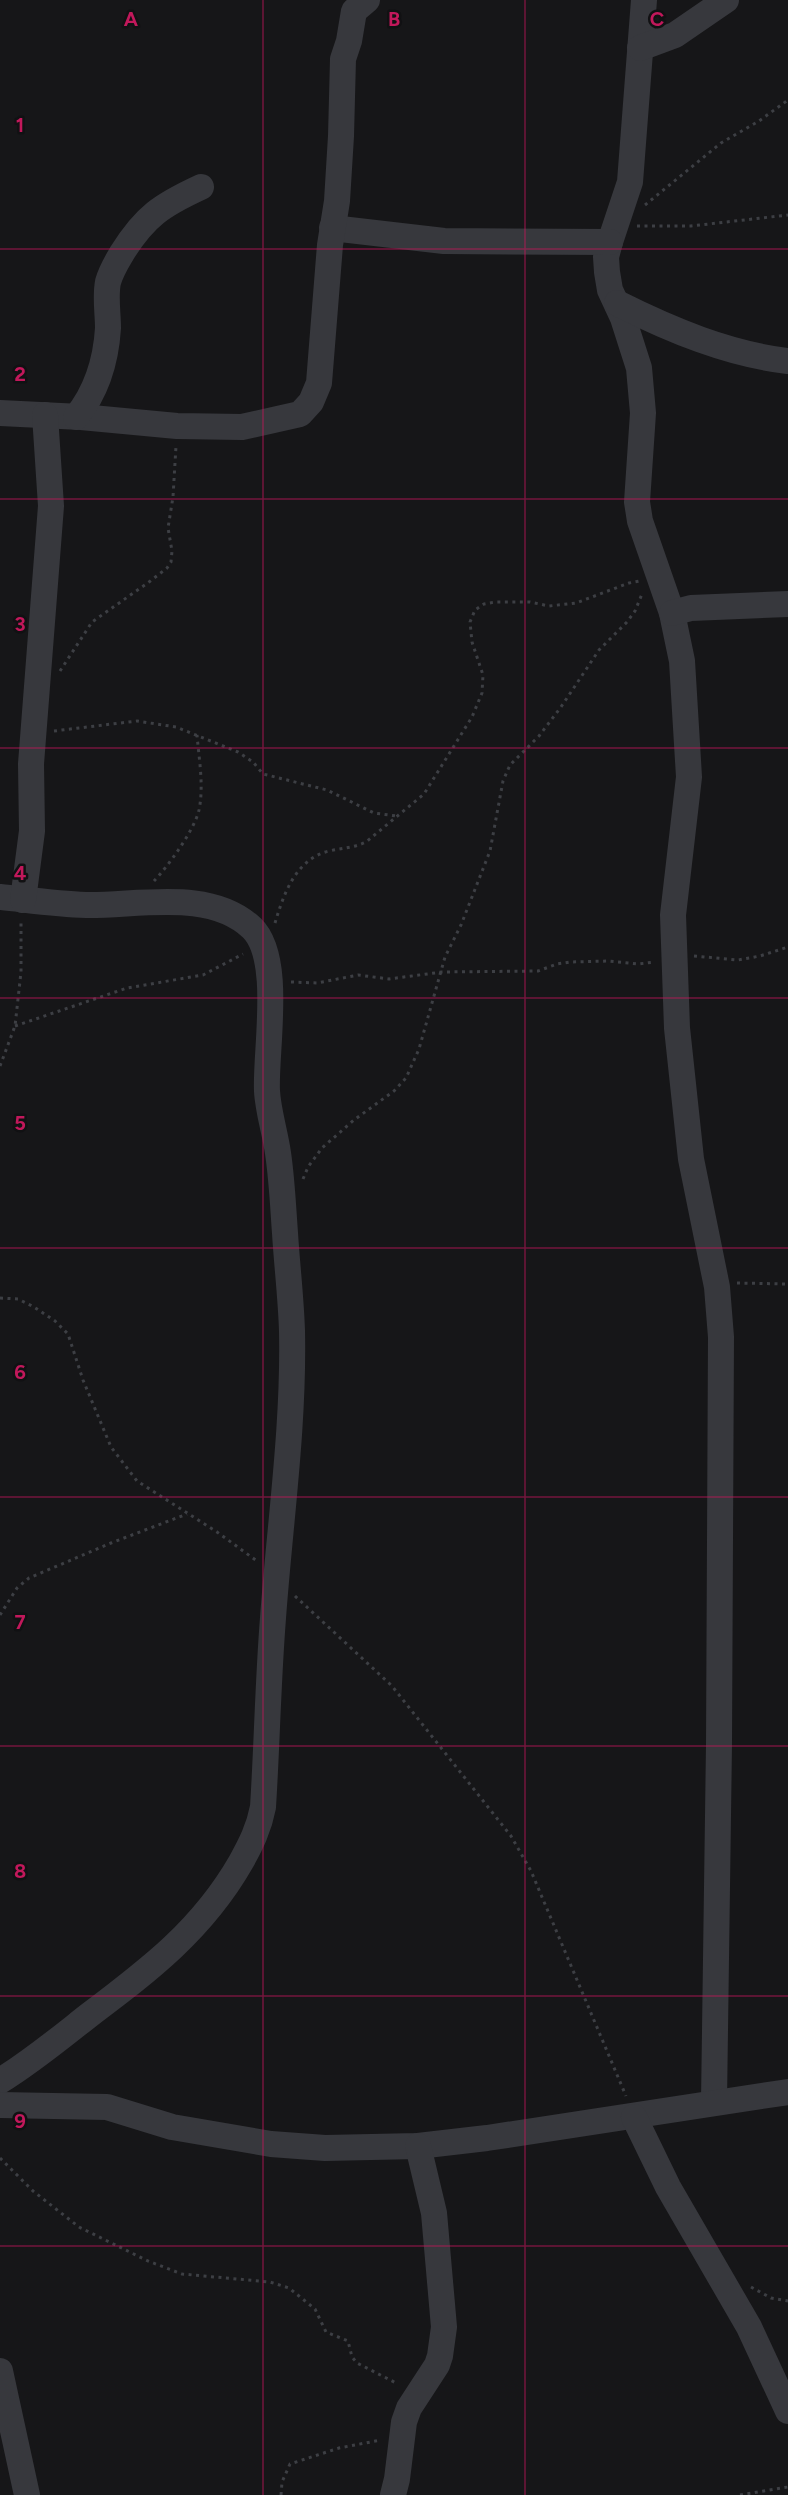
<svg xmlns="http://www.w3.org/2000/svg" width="788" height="2495" viewBox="0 0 788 2495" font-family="Figtree,sans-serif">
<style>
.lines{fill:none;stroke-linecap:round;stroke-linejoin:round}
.path{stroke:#3d3f44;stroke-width:3;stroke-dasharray:3 4.5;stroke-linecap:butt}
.minor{stroke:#37383d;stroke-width:26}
.grid{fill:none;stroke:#c2185b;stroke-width:1.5;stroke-opacity:0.55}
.grid-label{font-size:20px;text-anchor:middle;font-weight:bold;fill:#c2185b;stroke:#111113;stroke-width:5;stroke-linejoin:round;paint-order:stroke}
</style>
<rect width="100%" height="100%" fill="#161618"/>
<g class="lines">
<g class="path">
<path d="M 645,205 L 721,143 L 759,121 L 788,100"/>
<path d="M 637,226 L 691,226 L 788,215"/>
<path d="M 60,671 L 92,622 L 149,582 L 167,568 L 171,562 L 172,551 L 168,528 L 173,497 L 176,446"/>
<path d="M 54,731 L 137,721 L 176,727 L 238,752 L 253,762 L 263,774 L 327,790 L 374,813 L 396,816"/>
<path d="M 154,881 C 168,866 194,831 199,810 C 204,786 199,759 197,735"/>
<path d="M 275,923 C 284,893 296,859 329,851 C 342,848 354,848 366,842 L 424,794 L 472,717 L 482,693 L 483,675 L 472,642 L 470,622 L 475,610 L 484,604 L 495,602 L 530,602 L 549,606 L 576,603 L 629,583 L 640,581"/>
<path d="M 694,956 L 738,960 L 760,956 L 788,947"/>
<path d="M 291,982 L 317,983 L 358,975 L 389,979 L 442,972 L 538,971 L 557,964 L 570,962 L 609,961 L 638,964 L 655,962"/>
<path d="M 15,1026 L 127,988 L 203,975 L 243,954"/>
<path d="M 0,1066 L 15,1026 L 21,972 L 21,919"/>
<path d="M 303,1179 L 308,1167 L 322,1148 L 354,1120 L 394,1091 L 406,1078 L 419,1049 L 445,957 L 461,925 L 490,851 L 503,781 L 510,765 L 539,736 L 561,707 L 599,650 L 627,622 L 635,611 L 642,594"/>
<path d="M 737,1283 L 788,1284"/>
<path d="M 0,1298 L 18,1299 L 34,1307 L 55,1321 L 68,1334 L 83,1380 L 111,1447 L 137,1481 L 217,1532 L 257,1561"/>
<path d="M 295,1596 L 392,1686 L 511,1836 L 531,1871 L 626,2096"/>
<path d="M 0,1615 L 17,1588 L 29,1578 L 111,1543 L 187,1514"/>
<path d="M 0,2158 L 33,2191 L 79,2227 L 148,2261 L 182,2274 L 270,2282 L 289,2288 L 315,2309 L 326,2332 L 348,2341 L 352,2357 L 357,2363 L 398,2384"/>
<path d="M 751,2287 L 771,2298 L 788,2301"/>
<path d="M 281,2495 L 282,2482 L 290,2464 L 339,2448 L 381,2440"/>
<path d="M 740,2495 L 788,2487"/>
</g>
<g class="minor">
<path d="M 644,0 L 630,182 L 610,242 L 606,257 L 607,272 L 610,290 L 623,318 L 639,368 L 643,413 L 637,502 L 640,521 L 672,613 L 682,661 L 689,777 L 673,915 L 677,1028 L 691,1159 L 717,1287 L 721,1337 L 719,1744 L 714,2102"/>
<path d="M 640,48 L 675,35 L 726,0"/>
<path d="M 332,228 L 444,241 L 610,242"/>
<path d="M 617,303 C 671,330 728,354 788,361"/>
<path d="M 0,413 L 81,417 L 177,426 L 242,427 L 300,414 L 311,402 L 319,383 L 330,245 L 337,201 L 341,136 L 343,59 L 349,41 L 354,11 L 367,0"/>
<path d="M 76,417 C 97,391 106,361 108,328 C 108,313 105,297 108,282 C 111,271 116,263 122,253 C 145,216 162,205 201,187"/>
<path d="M 672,613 L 691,608 L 788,604"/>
<path d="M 0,897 C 29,900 57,904 86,905 C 138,906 210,888 252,928 C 283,958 265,1051 267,1091 C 268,1111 275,1132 278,1153 C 282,1180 283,1206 285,1233 C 287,1266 291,1298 292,1331 C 294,1427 280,1522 273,1618 C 268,1681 267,1744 263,1807 C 259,1828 251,1844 241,1862 C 202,1930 149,1970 88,2016 C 60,2038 31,2062 0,2081"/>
<path d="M 23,900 L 32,831 L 31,764 L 51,506 L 45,415"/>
<path d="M 0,2105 L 107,2107 L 172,2127 L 271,2144 L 325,2148 L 418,2146 L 487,2138 L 788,2092"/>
<path d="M 634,2117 L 668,2187 L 749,2327 L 788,2411"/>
<path d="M 0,2371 L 27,2495"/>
<path d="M 393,2495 L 397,2479 L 404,2422 L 409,2408 L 437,2365 L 440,2356 L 444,2327 L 434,2213 L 418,2146"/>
</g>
</g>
<path class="grid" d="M 263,0 L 263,2495M 525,0 L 525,2495M 0,249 L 788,249M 0,499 L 788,499M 0,748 L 788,748M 0,998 L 788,998M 0,1248 L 788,1248M 0,1497 L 788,1497M 0,1746 L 788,1746M 0,1996 L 788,1996M 0,2246 L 788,2246"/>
<g class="grid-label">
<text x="131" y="26">A</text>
<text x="394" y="26">B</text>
<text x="657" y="26">C</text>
<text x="20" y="132">1</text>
<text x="20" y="381">2</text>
<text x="20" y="631">3</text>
<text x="20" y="880">4</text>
<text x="20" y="1130">5</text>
<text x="20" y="1379">6</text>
<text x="20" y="1629">7</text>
<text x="20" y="1878">8</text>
<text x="20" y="2128">9</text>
</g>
</svg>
